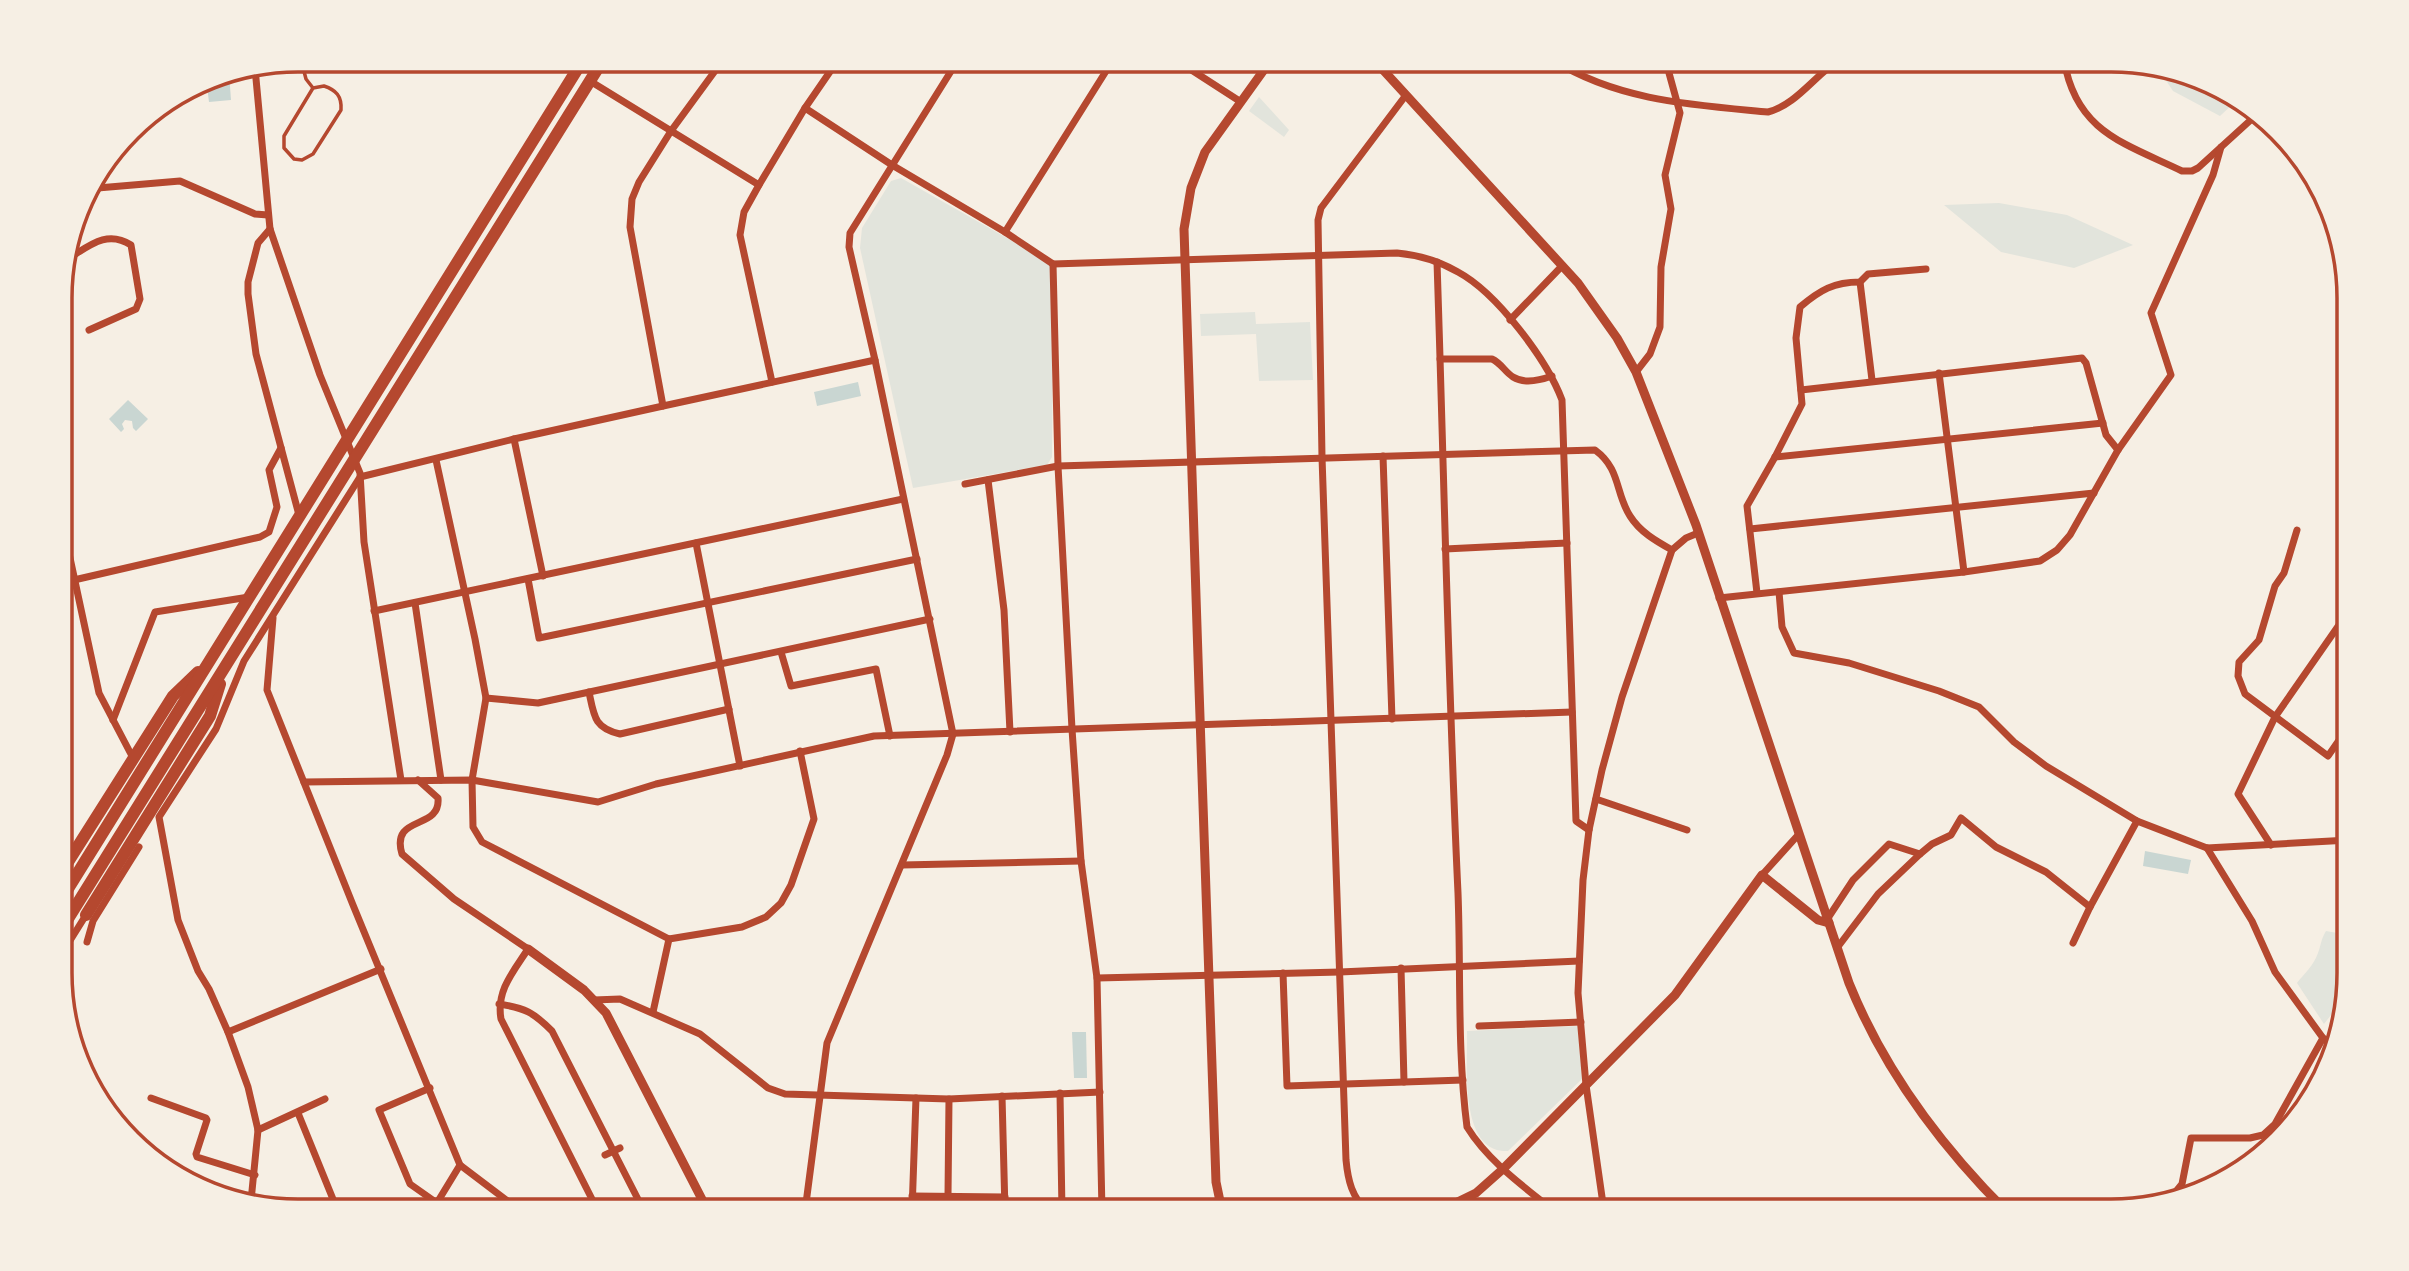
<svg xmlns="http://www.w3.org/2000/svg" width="2409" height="1271" viewBox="0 0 2409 1271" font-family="'Roboto Condensed',sans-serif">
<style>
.green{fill:#e2e4dc}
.water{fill:#c9d6d2}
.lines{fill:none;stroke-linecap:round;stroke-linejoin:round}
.service{stroke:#b5482f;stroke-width:3.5}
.minor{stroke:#b5482f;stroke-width:7}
.tertiary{stroke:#b5482f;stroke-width:9}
.trunk{stroke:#b5482f;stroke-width:12}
.rim{fill:none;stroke:#b5482f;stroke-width:3.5}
</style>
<rect width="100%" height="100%" fill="#f6efe4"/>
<g class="green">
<path d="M 2159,70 L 2217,84 L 2236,101 L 2220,116 L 2173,91 Z"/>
<path d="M 1259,97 L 1289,130 L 1284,137 L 1249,111 Z"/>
<path d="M 901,178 L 1053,264 L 1052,457 L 1047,465 L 913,488 L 860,248 L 862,228 L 891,181 Z"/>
<path d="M 1999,203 L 2067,215 L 2133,245 L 2074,268 L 2001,252 L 1944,205 Z"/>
<path d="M 1255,312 L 1256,324 L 1310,322 L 1313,380 L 1259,381 L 1256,334 L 1201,336 L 1200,314 Z"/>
<path d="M 2349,930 L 2349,972 L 2335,997 L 2334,1011 L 2324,1024 L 2297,983 C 2304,974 2314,965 2318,953 C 2321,945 2321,939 2326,931 L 2343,934 Z"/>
<path d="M 1578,1026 L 1582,1079 L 1508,1151 C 1458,1153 1468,1064 1467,1031 Z"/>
</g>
<g class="water">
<path d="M 229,73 L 231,100 L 209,102 L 206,78 Z"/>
<path d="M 858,382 L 861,396 L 817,406 L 814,392 Z"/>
<path d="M 128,400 L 148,419 L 136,431 L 133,428 L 132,421 L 125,420 L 122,424 L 124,429 L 121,432 L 109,419 Z"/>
<path d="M 2145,851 L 2191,860 L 2188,874 L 2143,866 Z"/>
<path d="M 1072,1032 L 1086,1032 L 1087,1078 L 1074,1078 Z"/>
</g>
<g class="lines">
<g class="service">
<path d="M 301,60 L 306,79 L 313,88"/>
<path d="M 324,86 C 336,90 342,96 341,110 L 313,154 L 302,160 L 294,159 L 284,148 L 284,136 L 313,88 Z"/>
</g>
<g class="minor">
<path d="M 1176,60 L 1241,102"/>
<path d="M 1553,60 C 1618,101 1694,105 1768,112 C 1796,105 1815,75 1839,60"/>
<path d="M 2064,60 C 2076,132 2124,143 2182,171 L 2192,171 L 2198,168 L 2254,117"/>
<path d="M 255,68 L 270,229 L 320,375 L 360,473 L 364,542 L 401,780"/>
<path d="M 590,81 L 759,185"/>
<path d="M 805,108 L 892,165 L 1005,232 L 1053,264 L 1397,253 C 1419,255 1439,261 1458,272 C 1497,293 1547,360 1562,400 L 1576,821 L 1589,830"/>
<path d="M 86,189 L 180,181 L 255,214 L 268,215"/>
<path d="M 270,229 L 258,243 L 248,282 L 248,294 L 256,354 L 299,515"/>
<path d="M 1005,232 L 1113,60"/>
<path d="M 66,260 C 88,247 106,229 131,245 L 140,299 L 136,309 L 89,330"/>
<path d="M 1437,262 C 1444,472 1448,683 1458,893 C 1461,971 1457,1050 1467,1127 C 1488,1161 1523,1186 1554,1211"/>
<path d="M 1053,264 L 1058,466 L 1072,729 L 1081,861 L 1097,978 L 1102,1211"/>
<path d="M 1860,282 L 1872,380"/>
<path d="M 1510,320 L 1562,266"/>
<path d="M 1440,359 L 1492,359 C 1501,363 1505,372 1513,377 C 1524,384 1541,380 1552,376"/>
<path d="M 1636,372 L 1650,354 L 1660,327 L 1661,267 L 1671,209 L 1665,175 L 1680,113 L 1669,73 L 1676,60"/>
<path d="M 1939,373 L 1964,572"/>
<path d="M 772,382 L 740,235 L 744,212 L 759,185 L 805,108 L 838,60"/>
<path d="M 1801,390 L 2082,358 L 2086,363 L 2106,435 L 2118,450"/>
<path d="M 663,406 L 875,360"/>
<path d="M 514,439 L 543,576"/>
<path d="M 1383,456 L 1392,719"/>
<path d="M 1775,457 L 2103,423"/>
<path d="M 436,460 L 475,639 L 486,698 L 472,780 L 473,827 L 482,842 L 669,939 L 742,927 L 766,917 L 781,903 L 791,885 L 814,819 L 800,751"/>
<path d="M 988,480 L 1004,610 L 1010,732"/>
<path d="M 965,484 L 1058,466 L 1595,450 C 1621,469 1615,493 1630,516 C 1640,532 1656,541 1672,550"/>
<path d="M 61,516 L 99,693 L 133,758"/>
<path d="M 1750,529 L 2094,493"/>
<path d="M 2297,530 L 2284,573 L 2275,586 L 2259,640 L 2239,662 L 2238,676 L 2245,694 L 2328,756 L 2349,726"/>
<path d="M 696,543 L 740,766"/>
<path d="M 1445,549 L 1567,543"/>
<path d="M 528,579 L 539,638 L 917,559"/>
<path d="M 61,583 L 260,537 L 269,532 L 277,507 L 269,470 L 281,448"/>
<path d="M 1779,592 L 1782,627 L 1794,653 L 1849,663 L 1939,691 L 1979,707 L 2014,742 L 2046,766 L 2137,821 L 2207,848 L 2349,840"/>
<path d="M 1757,593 L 1747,506 L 1775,457 L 1802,404 L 1796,338 L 1800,307 C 1820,290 1834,282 1860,282 L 1868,274 L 1926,269"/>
<path d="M 1719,598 L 1964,572 L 2040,561 L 2057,550 L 2070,535 L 2118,450 L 2171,375 L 2151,313 L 2213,175 L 2221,147"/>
<path d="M 415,603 L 441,780"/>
<path d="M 374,611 L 903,499"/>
<path d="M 273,618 L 267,690 L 353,905 L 460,1165 L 514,1206"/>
<path d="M 781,652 L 791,686 L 876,669 L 890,736"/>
<path d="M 589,692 C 594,716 594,728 620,734 L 729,709"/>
<path d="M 486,698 L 538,703 L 930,619"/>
<path d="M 113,720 L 155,612 L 249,597"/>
<path d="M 418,780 L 438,798 C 441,831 390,814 402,854 L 454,899 L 528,949 C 513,972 496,991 501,1019 L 598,1211"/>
<path d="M 304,782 L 472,780 L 598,802 L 656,784 L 874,736 L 1572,712"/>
<path d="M 1596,799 L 1687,830"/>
<path d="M 2271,845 L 2238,794 L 2275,717 L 2348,612"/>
<path d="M 2207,848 L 2252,921 L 2275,972 L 2323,1038 L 2333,1046"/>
<path d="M 902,865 L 1081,861"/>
<path d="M 1762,875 L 1799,834"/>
<path d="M 1828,918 L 1853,880 L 1889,844 L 1920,854"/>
<path d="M 87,942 L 93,921 L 139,847"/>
<path d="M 2073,943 L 2090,907 L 2137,821"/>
<path d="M 1837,948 L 1878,894 L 1920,854 L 1932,844 L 1951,835 L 1961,818 L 1996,847 L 2046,872 L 2090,907"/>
<path d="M 61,955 L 86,915"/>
<path d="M 1401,968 L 1404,1082"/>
<path d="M 1283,973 L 1287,1086 L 1463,1080"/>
<path d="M 1097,978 L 1340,972 L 1579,961"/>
<path d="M 594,1000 L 620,999 L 700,1034 L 768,1088 L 785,1094 L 949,1099 L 1100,1092"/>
<path d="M 499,1004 C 525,1008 533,1012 552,1031 L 644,1211"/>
<path d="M 653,1012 L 669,939"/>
<path d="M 1479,1026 L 1581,1022"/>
<path d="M 228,1032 L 381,969"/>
<path d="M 430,1088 L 379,1110 L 410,1184 L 437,1203"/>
<path d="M 1060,1093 L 1062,1211"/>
<path d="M 1002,1096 L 1005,1211"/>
<path d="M 151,1098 L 206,1118 L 207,1120 L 196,1154 L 197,1157 L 255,1175"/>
<path d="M 298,1113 L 337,1209"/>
<path d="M 258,1130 L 325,1099"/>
<path d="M 605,1155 L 620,1148"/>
<path d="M 948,1195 L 949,1099"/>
<path d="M 2173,1195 L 2182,1184 L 2191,1138 L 2250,1138 L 2263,1135 L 2275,1124 L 2323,1038"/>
<path d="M 912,1196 L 1005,1197"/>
<path d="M 251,1201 L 258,1130 L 248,1087 L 228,1032 L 209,989 L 198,971 L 178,920 L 159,817 L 216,729 L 244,661 L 360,477 L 514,439 L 663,406 L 630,227 L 632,199 L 639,182 L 671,131 L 723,60"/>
<path d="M 316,1211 L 337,1209 L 354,1211"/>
<path d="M 432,1211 L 460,1165"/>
<path d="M 805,1211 L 827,1043 L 947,755 L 953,734 L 875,360 L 849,247 L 850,233 L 958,60"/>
<path d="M 912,1211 L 916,1098"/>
<path d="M 1367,1211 C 1352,1197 1348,1181 1346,1160 L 1322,457 L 1318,220 L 1321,208 L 1406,95"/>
<path d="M 1604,1211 L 1586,1085 L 1578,993 L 1583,880 L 1589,830 L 1602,770 L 1622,697 L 1672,550 L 1686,538 L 1698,533"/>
</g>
<g class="tertiary">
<path d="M 1374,60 L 1578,283 L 1617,338 L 1636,372 L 1696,525 L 1849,983 C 1884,1070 1940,1145 2006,1211"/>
<path d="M 528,949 L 584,990 L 606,1013 L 708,1211"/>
<path d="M 1222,1211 L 1216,1182 C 1207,864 1192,547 1184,229 L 1191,188 L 1205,152 L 1271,60"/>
<path d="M 1439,1211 L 1476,1193 L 1503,1169 L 1675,995 L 1762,875 L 1818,920 L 1829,923"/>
</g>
<g class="trunk">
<path d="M 61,873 L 173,696 L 198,672"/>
<path d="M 61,900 L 583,60"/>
<path d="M 86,915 L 210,716 L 220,684"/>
<path d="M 61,930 L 603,60"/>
</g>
</g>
<path d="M0 0H2409V1271H0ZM298 72H2111A226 226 0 0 1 2337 298V973A226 226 0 0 1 2111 1199H298A226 226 0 0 1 72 973V298A226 226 0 0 1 298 72Z" fill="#f6efe4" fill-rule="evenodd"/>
<path class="rim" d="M298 72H2111A226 226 0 0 1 2337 298V973A226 226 0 0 1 2111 1199H298A226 226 0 0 1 72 973V298A226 226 0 0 1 298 72Z"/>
</svg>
